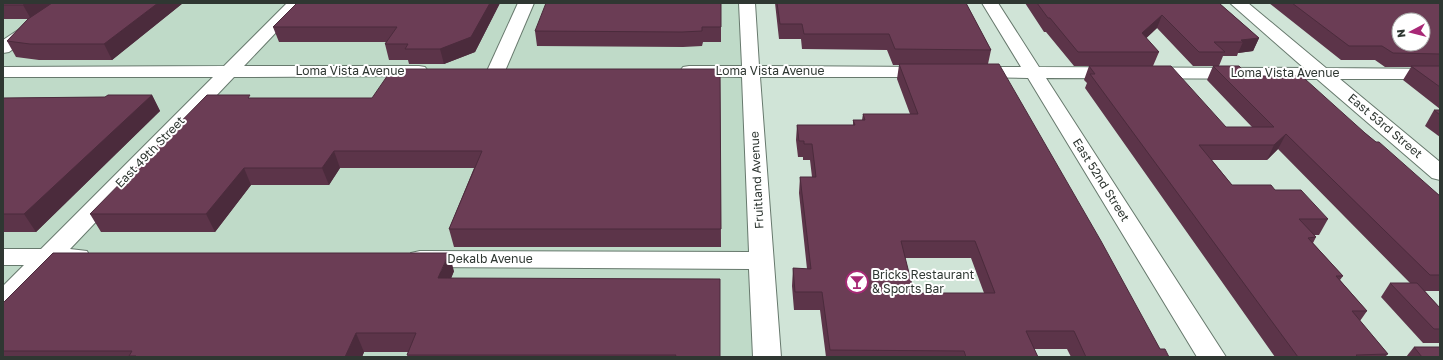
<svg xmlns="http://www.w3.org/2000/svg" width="1443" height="360" viewBox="0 0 1443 360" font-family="'Golos Text',sans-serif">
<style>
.built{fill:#bfdac8}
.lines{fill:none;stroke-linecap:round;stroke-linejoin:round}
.minor-casing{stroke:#67796d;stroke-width:2}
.minor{fill:#fff;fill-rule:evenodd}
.wall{fill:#5c3449;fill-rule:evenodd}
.shaded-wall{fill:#4b2b3c}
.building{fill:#6b3d55;stroke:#4b2b3c;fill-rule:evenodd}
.labels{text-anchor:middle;stroke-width:4;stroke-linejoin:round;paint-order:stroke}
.street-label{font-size:12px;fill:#2f3732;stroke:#fff}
.poi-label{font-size:12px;fill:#2f3732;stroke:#fff;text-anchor:start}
</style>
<rect width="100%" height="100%" fill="#d0e4d7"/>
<path class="built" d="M 3,3 L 747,3 L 772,357 L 3,357 Z"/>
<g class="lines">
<g class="minor-casing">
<g id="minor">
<path d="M 59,3 L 78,3 L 9,52 L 3,53 L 3,40 Z"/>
<path d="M 287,3 L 304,3 L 244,66 L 419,66 L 425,67 L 428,71 L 425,75 L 419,76 L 234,77 L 70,249 L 87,251 L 90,257 L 87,263 L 78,265 L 54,265 L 12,309 L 3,312 L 3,286 L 24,265 L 3,265 L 3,249 L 41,249 L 213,77 L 3,77 L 3,67 L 224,66 Z"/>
<path d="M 518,3 L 534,3 L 505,71 L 502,75 L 496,76 L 490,75 L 487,71 Z"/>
<path d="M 739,3 L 755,3 L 759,66 L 929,67 L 935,68 L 938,72 L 935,76 L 929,77 L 760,77 L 781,357 L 753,357 L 749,269 L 420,267 L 411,265 L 408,259 L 411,253 L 420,251 L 749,252 L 742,77 L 689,76 L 683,75 L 680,71 L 683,67 L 689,66 L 742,66 Z"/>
<path d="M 982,3 L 998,3 L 1039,67 L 1304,68 L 1230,3 L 1248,3 L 1326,68 L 1440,69 L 1440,79 L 1340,79 L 1440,162 L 1440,180 L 1432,178 L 1317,79 L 1046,78 L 1226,357 L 1197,357 L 1028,78 L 973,77 L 967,76 L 964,72 L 967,68 L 973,67 L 1021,67 Z"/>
</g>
</g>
<use href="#minor" class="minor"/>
</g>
<g class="wall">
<path d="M 3,3 L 183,3 L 112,60 L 39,60 L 16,57 L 7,41 L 28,19 L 3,19 Z"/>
<path d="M 500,3 L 475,52 L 444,64 L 409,64 L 408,60 L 389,60 L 385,44 L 386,42 L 279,42 L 273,27 Z"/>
<path d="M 721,3 L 721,42 L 703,42 L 702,46 L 683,47 L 537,46 L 535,31 Z"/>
<path d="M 775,3 L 966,3 L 991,50 L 988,64 L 1160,349 L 1169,357 L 1071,357 L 1067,349 L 1034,349 L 1038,357 L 826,357 L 820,310 L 794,310 L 792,286 L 793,268 L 807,269 L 799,193 L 800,177 L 812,177 L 810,160 L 803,160 L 803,157 L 798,157 L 796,140 L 797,125 L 853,125 L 853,120 L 862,120 L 863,114 L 910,114 L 897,79 L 899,65 L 893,65 L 887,50 L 802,49 L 801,39 L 779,39 ZM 905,258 L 971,258 L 984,293 L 914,293 Z"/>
<path d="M 1025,3 L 1219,3 L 1259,38 L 1253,51 L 1238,53 L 1237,56 L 1223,56 L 1219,66 L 1249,76 L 1365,133 L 1440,196 L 1440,291 L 1425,291 L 1440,308 L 1440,343 L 1423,343 L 1381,297 L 1390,283 L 1410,283 L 1278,149 L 1267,160 L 1212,160 L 1232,185 L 1275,190 L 1328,219 L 1319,235 L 1314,235 L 1316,237 L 1313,243 L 1343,276 L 1340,280 L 1367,311 L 1360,321 L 1388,354 L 1385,357 L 1275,357 L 1085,88 L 1087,83 L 1084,80 L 1089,66 L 1074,66 L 1046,32 L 1044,32 ZM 1157,28 L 1193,66 L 1213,66 L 1207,80 L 1252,127 L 1226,127 L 1153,66 L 1159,52 L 1146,38 Z"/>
<path d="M 1269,3 L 1440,3 L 1440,109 L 1403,80 L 1411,67 L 1385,67 L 1375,60 L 1341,60 Z"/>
<path d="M 720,69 L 721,247 L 454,247 L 449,229 L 474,168 L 340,168 L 329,185 L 251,185 L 215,232 L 101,232 L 90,214 L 251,98 L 372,98 Z"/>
<path d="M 152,95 L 160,111 L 36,232 L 3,232 L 3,98 L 105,97 Z"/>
<path d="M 1434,110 L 1440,110 L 1440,137 L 1425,126 Z"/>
<path d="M 454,271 L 451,278 L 720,357 L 408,357 L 407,355 L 408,352 L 364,352 L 362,357 L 3,357 L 3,303 Z"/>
<path d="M 1414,347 L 1440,357 L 1406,357 Z"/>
</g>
<g class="shaded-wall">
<path d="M 26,3 L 56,3 L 31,19 L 23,5 Z"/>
<path d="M 158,3 L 183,3 L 112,60 L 104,44 Z"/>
<path d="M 490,3 L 500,3 L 475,52 L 444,64 L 440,49 Z"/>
<path d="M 1162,15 L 1157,28 L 1137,47 L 1142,33 Z"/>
<path d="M 1259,38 L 1253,51 L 1238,53 L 1243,42 L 1241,40 Z"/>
<path d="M 152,95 L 160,111 L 36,232 L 24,214 Z"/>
<path d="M 1286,134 L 1278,149 L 1267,160 L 1274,145 Z"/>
<path d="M 334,151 L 340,168 L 329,185 L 322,168 Z"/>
<path d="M 244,168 L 251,185 L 215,232 L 206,214 Z"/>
<path d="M 449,253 L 454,271 L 444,297 L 438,278 Z"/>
<path d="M 356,333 L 364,352 L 362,357 L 345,357 Z"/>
</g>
<g class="building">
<path d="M 3,3 L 26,3 L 23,5 L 3,5 Z"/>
<path d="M 52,3 L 158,3 L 104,44 L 30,44 L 7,41 L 28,19 Z"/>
<path d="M 297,3 L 490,3 L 471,37 L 440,49 L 405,49 L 408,44 L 385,44 L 397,27 L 273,27 Z"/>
<path d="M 546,3 L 721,3 L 721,27 L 702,27 L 702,31 L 682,32 L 535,31 Z"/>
<path d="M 777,3 L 966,3 L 991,50 L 895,49 L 889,34 L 804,34 L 802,24 L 780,24 Z"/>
<path d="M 1037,3 L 1219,3 L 1259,38 L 1241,40 L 1243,42 L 1214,42 L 1225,52 L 1199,52 L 1162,15 L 1142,33 L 1159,52 L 1078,52 L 1050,18 L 1048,18 Z"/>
<path d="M 1292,3 L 1440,3 L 1440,54 L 1393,53 L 1382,46 L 1349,46 ZM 1399,20 L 1423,20 L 1423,44 L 1399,44 Z"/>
<path d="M 899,64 L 999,64 L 1101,241 L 1160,349 L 1165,349 L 1169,357 L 1086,357 L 1074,331 L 1026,331 L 1038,357 L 966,357 L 964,351 L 830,350 L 822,292 L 795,292 L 793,268 L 811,269 L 800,177 L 816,177 L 812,144 L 804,144 L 804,141 L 799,141 L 797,125 L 855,125 L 853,120 L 865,120 L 863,114 L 918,114 ZM 901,241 L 975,241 L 995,293 L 914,293 Z"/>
<path d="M 1089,66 L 1171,66 L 1226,127 L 1274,127 L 1213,66 L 1239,66 L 1249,76 L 1300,76 L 1305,79 L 1365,133 L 1376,142 L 1379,142 L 1440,196 L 1440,275 L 1430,275 L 1286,134 L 1274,145 L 1199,145 L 1232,185 L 1271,185 L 1275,190 L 1301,190 L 1328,219 L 1299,219 L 1316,237 L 1308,238 L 1343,276 L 1336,276 L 1367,311 L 1352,311 L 1388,354 L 1356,355 L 1358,357 L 1298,357 L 1090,74 L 1095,74 Z"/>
<path d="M 1411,66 L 1440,66 L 1440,87 Z"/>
<path d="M 392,69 L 720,69 L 721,229 L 449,229 L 482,151 L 334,151 L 322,168 L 244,168 L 206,214 L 90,214 L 207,95 L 250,95 L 248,98 L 372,98 Z"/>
<path d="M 108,95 L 152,95 L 24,214 L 3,214 L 3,98 L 105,97 Z"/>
<path d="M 1434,110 L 1440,110 L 1440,115 Z"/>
<path d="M 53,253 L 449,253 L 438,278 L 720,279 L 720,357 L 675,357 L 676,355 L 407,355 L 416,333 L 356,333 L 345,357 L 136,357 L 136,356 L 129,356 L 132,351 L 3,351 L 3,303 Z"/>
<path d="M 1390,283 L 1417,283 L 1440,308 L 1440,329 L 1434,329 Z"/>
<path d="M 1414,347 L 1440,347 L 1440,357 L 1422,357 Z"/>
</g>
<defs>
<g id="bar-ring" transform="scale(1.15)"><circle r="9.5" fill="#fff" stroke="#a82876" stroke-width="1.5"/><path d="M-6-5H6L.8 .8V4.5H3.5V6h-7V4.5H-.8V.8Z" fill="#a82876"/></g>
</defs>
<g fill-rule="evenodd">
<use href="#bar-ring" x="857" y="282"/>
</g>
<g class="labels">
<g class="street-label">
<text x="350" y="75">Loma Vista Avenue</text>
<text x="770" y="75">Loma Vista Avenue</text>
<text x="1285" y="77">Loma Vista Avenue</text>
<text transform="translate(1385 126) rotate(40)" y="4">East 53rd Street</text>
<text transform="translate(150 152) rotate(-46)" y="4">East 49th Street</text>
<text transform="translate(757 180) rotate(-93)" y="4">Fruitland Avenue</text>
<text transform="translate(1101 180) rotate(58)" y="4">East 52nd Street</text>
<text x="490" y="263">Dekalb Avenue</text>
</g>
<g class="poi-label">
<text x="872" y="279">Bricks Restaurant<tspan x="872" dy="14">&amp; Sports Bar</tspan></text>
</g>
</g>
<rect width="1443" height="360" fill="none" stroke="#2f3732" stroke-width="8"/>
<g transform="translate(1411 32) rotate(263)"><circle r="19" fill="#ffffff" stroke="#acafad"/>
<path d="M0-3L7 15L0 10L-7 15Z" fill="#a82876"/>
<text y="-6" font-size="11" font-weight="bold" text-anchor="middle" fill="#2f3732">N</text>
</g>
</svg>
